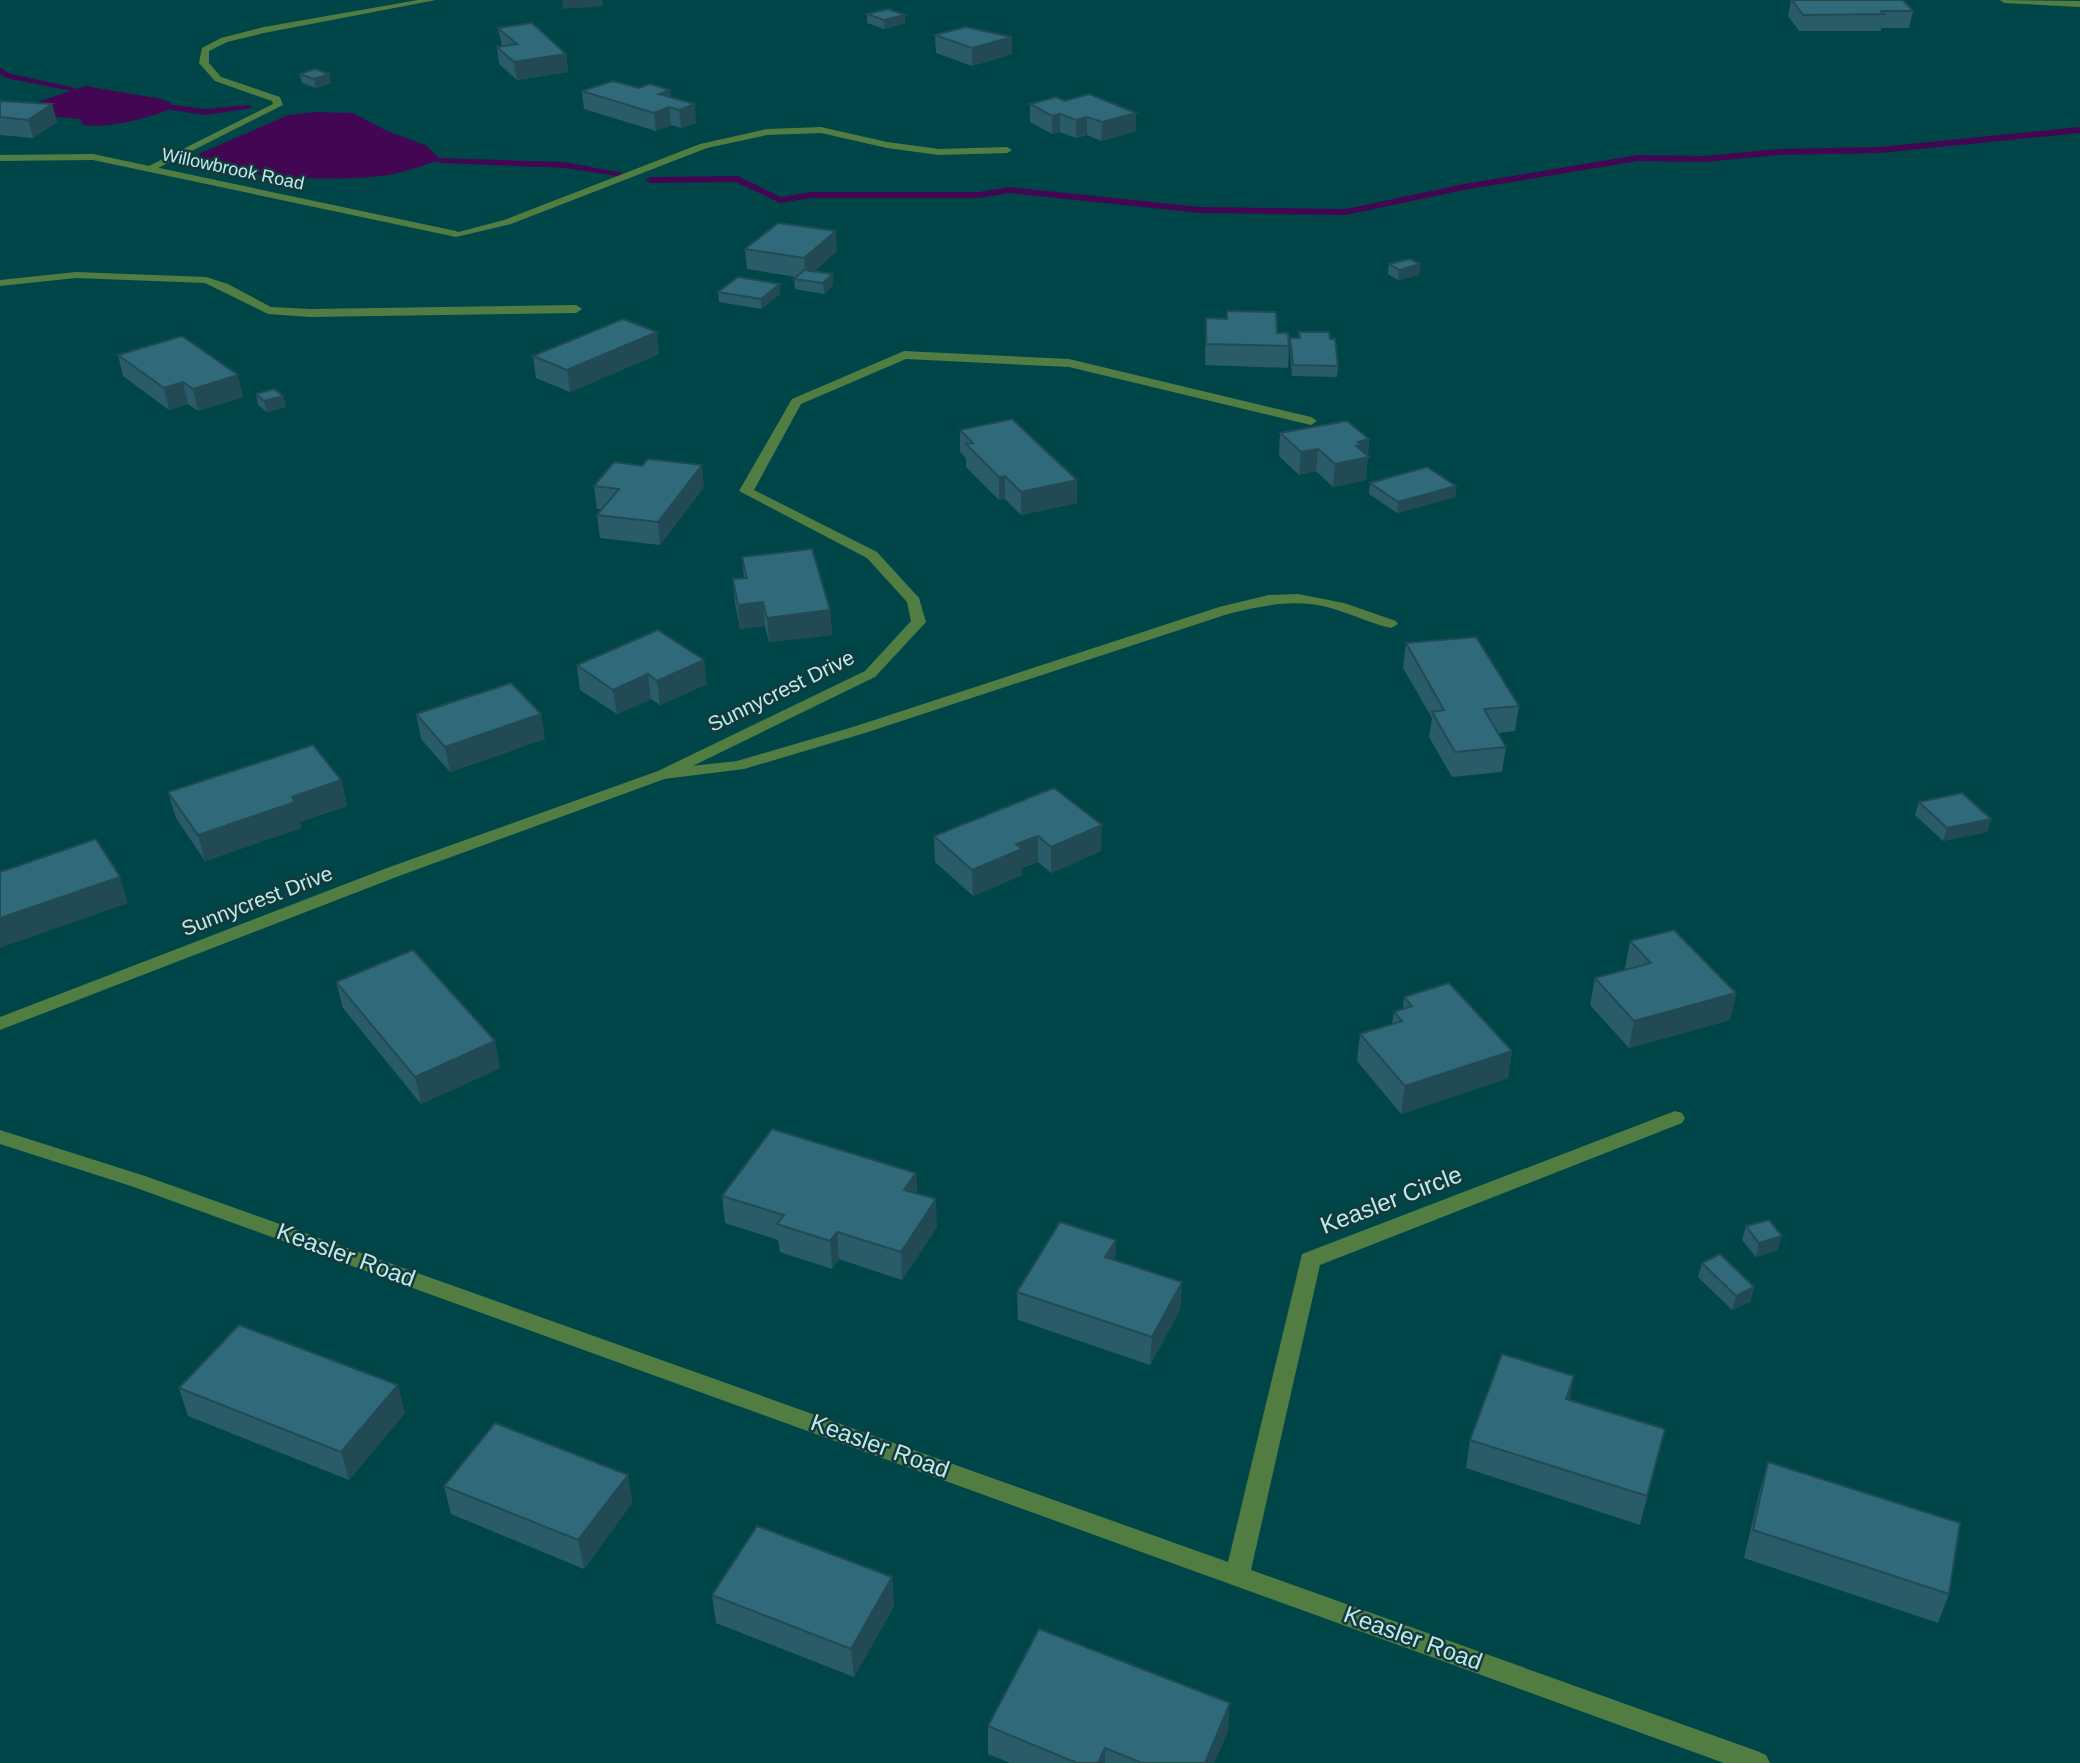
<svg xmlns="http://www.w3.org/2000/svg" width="2080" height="1763" viewBox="0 0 2080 1763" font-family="Arial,sans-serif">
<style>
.water{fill:#430652}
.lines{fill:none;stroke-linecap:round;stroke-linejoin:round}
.stream{fill:#430652;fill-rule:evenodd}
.lane{fill:#517d42;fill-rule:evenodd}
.street{fill:#517d42;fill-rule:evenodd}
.wall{fill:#295b69}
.shaded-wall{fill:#224a55}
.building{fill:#306a7a;stroke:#224a55;stroke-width:2}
.labels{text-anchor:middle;stroke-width:5;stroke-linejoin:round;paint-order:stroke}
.far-street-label{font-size:18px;fill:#baeced;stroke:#15393a}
.street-label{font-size:21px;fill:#baeced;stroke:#15393a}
.near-street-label{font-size:24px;fill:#baeced;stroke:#15393a}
</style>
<rect width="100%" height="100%" fill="#004648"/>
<g class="water">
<path d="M 85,86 L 162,99 L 170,103 L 173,108 C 150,118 107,129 83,125 L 80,119 L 38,115 L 32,104 Z"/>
<path d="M 315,112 L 353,113 L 387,131 L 427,146 L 441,160 C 423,165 406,172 388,175 C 355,181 217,182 199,154 L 288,115 Z"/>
</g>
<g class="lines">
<g class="stream">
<path d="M 0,68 L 11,74 L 76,88 L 72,91 L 6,78 L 0,74 Z"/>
<path d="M 173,105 L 206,109 L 248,105 L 252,108 L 206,115 L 170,110 L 169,108 Z"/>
<path d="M 2080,127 L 2080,133 L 1880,153 L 1778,155 L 1705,162 L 1638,161 L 1464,190 L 1346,215 L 1200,213 L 1009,193 L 979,198 L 811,198 L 780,203 L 736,182 L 650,183 L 645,180 L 650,177 L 738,176 L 781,197 L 811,192 L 979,192 L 1009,187 L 1200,207 L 1346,209 L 1464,184 L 1638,155 L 1705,156 L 1778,149 L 1880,147 Z"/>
<path d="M 438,158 L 564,162 L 623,173 L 618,176 L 564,168 L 441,163 L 436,160 Z"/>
</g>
<g class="lane">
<path d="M 418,0 L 436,0 L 264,33 L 227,42 L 209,51 L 209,63 L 221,77 L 280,97 L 283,105 L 154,170 L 145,168 L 273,104 L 272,101 L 215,81 L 199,63 L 202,48 L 221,38 L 264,27 Z"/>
<path d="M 821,127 L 887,142 L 939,149 L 1007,147 L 1012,150 L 1007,153 L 939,155 L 887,148 L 821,133 L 767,135 L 707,148 L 511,224 L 456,237 L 451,234 L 504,220 L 700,144 L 767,129 Z"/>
<path d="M 76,272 L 206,277 L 228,284 L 271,307 L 310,309 L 576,305 L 582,309 L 576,313 L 310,317 L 268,314 L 205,283 L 76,278 L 0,286 L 0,280 Z"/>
<path d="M 1298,594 L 1344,603 L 1396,621 L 1398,624 L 1391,628 C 1372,624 1354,615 1334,609 C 1297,598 1265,605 1228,614 L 865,733 L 744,769 L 664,779 L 656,774 L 664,769 L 737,761 L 853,727 L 1219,607 L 1269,595 Z"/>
</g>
<g class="street">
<path d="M 2000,0 L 2080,1 L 2080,7 L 2004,3 Z"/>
<path d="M 93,154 L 456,231 L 461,234 L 456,237 L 93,160 L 0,161 L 0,155 Z"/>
<path d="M 904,351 L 1069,359 L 1311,417 L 1317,421 L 1311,425 L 1069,367 L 906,359 L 801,404 L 754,490 L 877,552 L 919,598 L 926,622 L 875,677 L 670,777 L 399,876 L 0,1030 L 0,1017 L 387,868 L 658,771 L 865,671 L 911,621 L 907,602 L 867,558 L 739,491 L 792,399 Z"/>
<path d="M 1675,1111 L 1682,1113 L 1685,1118 L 1682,1123 L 1320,1265 L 1251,1570 L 1757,1751 L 1766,1755 L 1770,1763 L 1724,1763 L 131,1186 L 0,1144 L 0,1130 L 145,1176 L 1228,1562 L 1302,1254 Z"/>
</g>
</g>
<g class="wall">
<path d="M 1791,0 L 1913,11 L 1909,28 L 1881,28 L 1881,31 L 1799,31 L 1788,16 Z"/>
<path d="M 867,14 L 905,23 L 884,29 L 867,23 Z"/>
<path d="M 498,28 L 566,54 L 568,72 L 517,80 L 499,64 L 497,47 L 502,46 Z"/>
<path d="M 935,35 L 1012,54 L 972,66 L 936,53 Z"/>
<path d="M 300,74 L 331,83 L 316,88 L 302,83 Z"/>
<path d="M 582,91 L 671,97 L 696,123 L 681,128 L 671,125 L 656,131 L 584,109 Z"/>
<path d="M 1056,97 L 1136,131 L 1101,141 L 1087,135 L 1076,138 L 1060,132 L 1052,134 L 1030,122 L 1030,104 Z"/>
<path d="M 0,101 L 52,104 L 57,122 L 33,138 L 0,135 Z"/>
<path d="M 745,249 L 837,251 L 813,272 L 833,274 L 833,285 L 824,294 L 795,289 L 794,279 L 796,277 L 747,269 Z"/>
<path d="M 1389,264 L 1420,264 L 1419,275 L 1398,280 L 1388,274 Z"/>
<path d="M 718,292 L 780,294 L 761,309 L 719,302 Z"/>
<path d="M 1206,318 L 1277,333 L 1289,346 L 1288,368 L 1205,365 Z"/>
<path d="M 1299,332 L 1338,366 L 1337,377 L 1292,376 L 1290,349 L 1290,338 L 1299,338 Z"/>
<path d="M 659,354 L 570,392 L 536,378 L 533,356 Z"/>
<path d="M 118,355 L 243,397 L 198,411 L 188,404 L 169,410 L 123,376 Z"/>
<path d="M 256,394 L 283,396 L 286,407 L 267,412 L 258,405 Z"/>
<path d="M 960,430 L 1077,480 L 1077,503 L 1021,515 L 1005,499 L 999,500 L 966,467 L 966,458 L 960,452 Z"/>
<path d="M 1280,433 L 1369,439 L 1366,480 L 1333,487 L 1316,471 L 1299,475 L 1279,456 Z"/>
<path d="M 1370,483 L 1456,486 L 1455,497 L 1397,513 L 1369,494 Z"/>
<path d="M 594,486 L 704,487 L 660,545 L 600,538 L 597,515 L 602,509 L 597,509 Z"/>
<path d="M 742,557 L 830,610 L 832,635 L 769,642 L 765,626 L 740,629 L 735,603 L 733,579 L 744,578 Z"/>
<path d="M 658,630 L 707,684 L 660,705 L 651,699 L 617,714 L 580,690 L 577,665 Z"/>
<path d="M 1406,643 L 1519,706 L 1515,731 L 1498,733 L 1506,747 L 1502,772 L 1452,777 L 1429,737 L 1432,718 L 1403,668 Z"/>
<path d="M 416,714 L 545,739 L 450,772 L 421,739 Z"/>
<path d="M 341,780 L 347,806 L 300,822 L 301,828 L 205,861 L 176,818 L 168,792 Z"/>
<path d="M 1054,788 L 1101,851 L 1051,873 L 1038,862 L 1022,868 L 1022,875 L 973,896 L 935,862 L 934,836 Z"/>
<path d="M 1919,802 L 1991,819 L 1987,832 L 1943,841 L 1915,815 Z"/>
<path d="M 1630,941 L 1736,993 L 1730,1020 L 1629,1048 L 1590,1005 L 1595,978 L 1627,970 L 1625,968 Z"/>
<path d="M 336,982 L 500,1068 L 421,1104 L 343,1008 Z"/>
<path d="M 1404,997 L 1512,1051 L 1508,1078 L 1401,1114 L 1357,1061 L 1360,1034 L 1392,1024 L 1394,1012 L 1403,1009 Z"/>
<path d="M 916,1173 L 917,1194 L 937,1227 L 902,1280 L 839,1259 L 832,1269 L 780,1252 L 778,1240 L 725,1223 L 722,1196 Z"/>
<path d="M 1746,1226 L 1778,1250 L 1756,1257 L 1742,1240 Z"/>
<path d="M 1116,1240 L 1115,1260 L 1182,1282 L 1180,1310 L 1150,1365 L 1018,1320 L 1017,1292 Z"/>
<path d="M 1702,1263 L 1754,1287 L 1750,1302 L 1732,1310 L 1698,1277 Z"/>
<path d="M 1574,1376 L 1569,1400 L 1665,1429 L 1640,1525 L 1466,1468 L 1470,1440 Z"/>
<path d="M 179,1388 L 405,1413 L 349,1480 L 188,1416 Z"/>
<path d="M 1768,1462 L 1949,1594 L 1938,1623 L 1744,1558 L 1760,1490 Z"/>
<path d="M 628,1475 L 632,1503 L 584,1569 L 451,1514 L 444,1486 Z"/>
<path d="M 892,1577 L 894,1606 L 854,1677 L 716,1623 L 712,1595 Z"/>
<path d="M 988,1726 L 1228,1731 L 1214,1763 L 1010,1763 L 988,1754 Z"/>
</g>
<g class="shaded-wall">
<path d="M 562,0 L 602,0 L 603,6 L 563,9 Z"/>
<path d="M 905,15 L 905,23 L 884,29 L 884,20 Z"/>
<path d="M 1012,37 L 1012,54 L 972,66 L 972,48 Z"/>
<path d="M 566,54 L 568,72 L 517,80 L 514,62 Z"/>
<path d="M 329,74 L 331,83 L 316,88 L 314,79 Z"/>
<path d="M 670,90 L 672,108 L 669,107 L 671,125 L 656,131 L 654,113 L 659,94 Z"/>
<path d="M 52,104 L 57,122 L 33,138 L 28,120 Z"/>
<path d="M 695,104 L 696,123 L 681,128 L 679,110 Z"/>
<path d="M 1136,113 L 1136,131 L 1101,141 L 1102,122 Z"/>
<path d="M 1060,114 L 1060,132 L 1052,134 L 1052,116 Z"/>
<path d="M 1087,117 L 1087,135 L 1076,138 L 1076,120 Z"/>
<path d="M 836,231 L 837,251 L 806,278 L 804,258 Z"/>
<path d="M 1420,264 L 1419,275 L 1398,280 L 1399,270 Z"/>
<path d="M 833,274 L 833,285 L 824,294 L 823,283 Z"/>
<path d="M 780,284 L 780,294 L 761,309 L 761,299 Z"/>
<path d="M 657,332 L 659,354 L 570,392 L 567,370 Z"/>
<path d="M 238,375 L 243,397 L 198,411 L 193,389 Z"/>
<path d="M 183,382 L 188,404 L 169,410 L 164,388 Z"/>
<path d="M 283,396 L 286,407 L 267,412 L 264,401 Z"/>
<path d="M 1369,439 L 1366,480 L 1333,487 L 1335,464 L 1358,442 Z"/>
<path d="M 1318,449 L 1316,471 L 1299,475 L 1301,452 Z"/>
<path d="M 702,465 L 704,487 L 660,545 L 658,522 Z"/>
<path d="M 1005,476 L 1005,499 L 999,500 L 999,477 Z"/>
<path d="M 1077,480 L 1077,503 L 1021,515 L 1021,492 Z"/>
<path d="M 1456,486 L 1455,497 L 1397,513 L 1398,502 Z"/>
<path d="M 763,602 L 765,626 L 740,629 L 738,605 Z"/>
<path d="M 830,610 L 832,635 L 769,642 L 767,618 Z"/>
<path d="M 704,660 L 707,684 L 660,705 L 657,681 Z"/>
<path d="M 648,674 L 651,699 L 617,714 L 613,690 Z"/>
<path d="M 541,714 L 545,739 L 450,772 L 445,747 Z"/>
<path d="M 341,780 L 347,806 L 300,822 L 301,828 L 205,861 L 198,835 L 292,797 Z"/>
<path d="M 1991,819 L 1987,832 L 1943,841 L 1947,828 Z"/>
<path d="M 1102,825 L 1101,851 L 1051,873 L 1051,847 Z"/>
<path d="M 1038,836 L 1038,862 L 1022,868 L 1022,875 L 973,896 L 972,870 L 1016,844 Z"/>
<path d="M 120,877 L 128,903 L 0,948 L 0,918 Z"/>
<path d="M 1736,993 L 1730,1020 L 1629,1048 L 1634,1021 Z"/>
<path d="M 495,1041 L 500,1068 L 421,1104 L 415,1077 Z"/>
<path d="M 1512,1051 L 1508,1078 L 1401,1114 L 1405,1086 Z"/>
<path d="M 916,1173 L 918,1200 L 904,1190 Z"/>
<path d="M 936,1199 L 937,1227 L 902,1280 L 901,1252 Z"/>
<path d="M 837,1232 L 839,1259 L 832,1269 L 830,1241 Z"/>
<path d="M 1782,1236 L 1778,1250 L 1756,1257 L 1759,1243 Z"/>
<path d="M 1116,1240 L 1115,1268 L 1105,1257 Z"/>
<path d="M 1182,1282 L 1180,1310 L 1150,1365 L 1152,1337 Z"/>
<path d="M 1754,1287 L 1750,1302 L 1732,1310 L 1736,1296 Z"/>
<path d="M 1574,1376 L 1568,1404 L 1566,1399 Z"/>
<path d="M 398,1385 L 405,1413 L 349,1480 L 341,1452 Z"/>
<path d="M 628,1475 L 632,1503 L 584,1569 L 578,1540 Z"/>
<path d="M 892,1577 L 894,1606 L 854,1677 L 851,1649 Z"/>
<path d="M 1230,1703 L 1228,1731 L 1214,1763 L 1205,1763 Z"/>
<path d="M 1105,1748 L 1105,1763 L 1098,1763 Z"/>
</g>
<g class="building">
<path d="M 1792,0 L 1903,0 L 1913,11 L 1881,11 L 1884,14 L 1803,15 Z"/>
<path d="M 888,9 L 905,15 L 884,20 L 867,14 Z"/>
<path d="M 532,23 L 566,54 L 514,62 L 497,47 L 517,44 L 498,28 Z"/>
<path d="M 966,27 L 1012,37 L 972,48 L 935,35 Z"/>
<path d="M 315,69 L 329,74 L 314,79 L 300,74 Z"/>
<path d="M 613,81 L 639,88 L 650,84 L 670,90 L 659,94 L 695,104 L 679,110 L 669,107 L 654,113 L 582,91 Z"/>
<path d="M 1089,94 L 1136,113 L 1102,122 L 1087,117 L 1076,120 L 1060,114 L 1052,116 L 1030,104 L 1056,97 L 1065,101 Z"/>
<path d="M 0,101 L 52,104 L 28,120 L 0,117 Z"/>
<path d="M 778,223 L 836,231 L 804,258 L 745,249 Z"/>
<path d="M 1410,259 L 1420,264 L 1399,270 L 1389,264 Z"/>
<path d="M 804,270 L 833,274 L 823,283 L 794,279 Z"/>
<path d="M 738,277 L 780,284 L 761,299 L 718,292 Z"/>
<path d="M 1227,311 L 1276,312 L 1277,333 L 1288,333 L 1289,346 L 1206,344 L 1206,318 L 1227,319 Z"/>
<path d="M 623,319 L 657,332 L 567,370 L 533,356 Z"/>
<path d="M 1299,332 L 1329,332 L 1330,339 L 1335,339 L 1338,366 L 1293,365 L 1290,338 L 1300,338 Z"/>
<path d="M 182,336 L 238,375 L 193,389 L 183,382 L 164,388 L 118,355 Z"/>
<path d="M 274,389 L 283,396 L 264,401 L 256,394 Z"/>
<path d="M 1012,419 L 1077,480 L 1021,492 L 1005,476 L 999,477 L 966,444 L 973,443 L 960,430 Z"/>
<path d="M 1347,421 L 1369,439 L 1358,442 L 1362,445 L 1356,446 L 1369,457 L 1335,464 L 1318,449 L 1301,452 L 1280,433 Z"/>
<path d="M 648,459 L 702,465 L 658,522 L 597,515 L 619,489 L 594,486 L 614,462 L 642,466 Z"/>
<path d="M 1427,467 L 1456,486 L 1398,502 L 1370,483 Z"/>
<path d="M 812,549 L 830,610 L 767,618 L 763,602 L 738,605 L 733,579 L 747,578 L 742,557 Z"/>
<path d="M 658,630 L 704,660 L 657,681 L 648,674 L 613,690 L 577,665 Z"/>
<path d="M 1476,637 L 1519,706 L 1484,709 L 1506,747 L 1455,752 L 1432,712 L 1444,710 L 1406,643 Z"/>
<path d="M 511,683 L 541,714 L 445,747 L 416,714 Z"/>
<path d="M 313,745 L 341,780 L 292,797 L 295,802 L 198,835 L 168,792 Z"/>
<path d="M 1054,788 L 1102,825 L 1051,847 L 1038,836 L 1016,844 L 1022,849 L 972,870 L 934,836 Z"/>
<path d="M 1962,793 L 1991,819 L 1947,828 L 1919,802 Z"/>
<path d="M 96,839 L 120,877 L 0,918 L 0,872 Z"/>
<path d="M 1674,930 L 1736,993 L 1634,1021 L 1595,978 L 1651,963 L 1630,941 Z"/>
<path d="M 413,950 L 495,1041 L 415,1077 L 336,982 Z"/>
<path d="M 1449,983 L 1512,1051 L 1405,1086 L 1360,1034 L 1402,1021 L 1394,1012 L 1412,1006 L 1404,997 Z"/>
<path d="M 772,1129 L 916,1173 L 904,1190 L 936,1199 L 901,1252 L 837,1232 L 830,1241 L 777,1224 L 784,1215 L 722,1196 Z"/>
<path d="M 1769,1220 L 1782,1236 L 1759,1243 L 1746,1226 Z"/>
<path d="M 1060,1222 L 1116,1240 L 1105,1257 L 1182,1282 L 1152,1337 L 1017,1292 Z"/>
<path d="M 1720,1254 L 1754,1287 L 1736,1296 L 1702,1263 Z"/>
<path d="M 239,1325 L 398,1385 L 341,1452 L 179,1388 Z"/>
<path d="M 1502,1354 L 1574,1376 L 1566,1399 L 1665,1429 L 1647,1496 L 1470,1440 Z"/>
<path d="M 495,1423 L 628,1475 L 578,1540 L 444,1486 Z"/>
<path d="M 1768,1462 L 1960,1523 L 1949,1594 L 1753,1530 Z"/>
<path d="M 757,1526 L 892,1577 L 851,1649 L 712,1595 Z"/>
<path d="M 1039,1629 L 1230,1703 L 1205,1763 L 1142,1763 L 1105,1748 L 1098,1763 L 1077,1763 L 988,1726 Z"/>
</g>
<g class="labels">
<g class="far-street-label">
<text transform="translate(233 169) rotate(12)" y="6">Willowbrook Road</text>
</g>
<g class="street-label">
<text transform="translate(781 691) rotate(-26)" y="7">Sunnycrest Drive</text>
<text transform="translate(257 901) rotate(-21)" y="7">Sunnycrest Drive</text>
</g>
<g class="near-street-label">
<text transform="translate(1391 1200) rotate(-21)" y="8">Keasler Circle</text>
<text transform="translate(346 1255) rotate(20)" y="8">Keasler Road</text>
<text transform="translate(880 1446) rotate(20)" y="8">Keasler Road</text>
<text transform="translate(1413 1638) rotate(20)" y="8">Keasler Road</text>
</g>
</g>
</svg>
